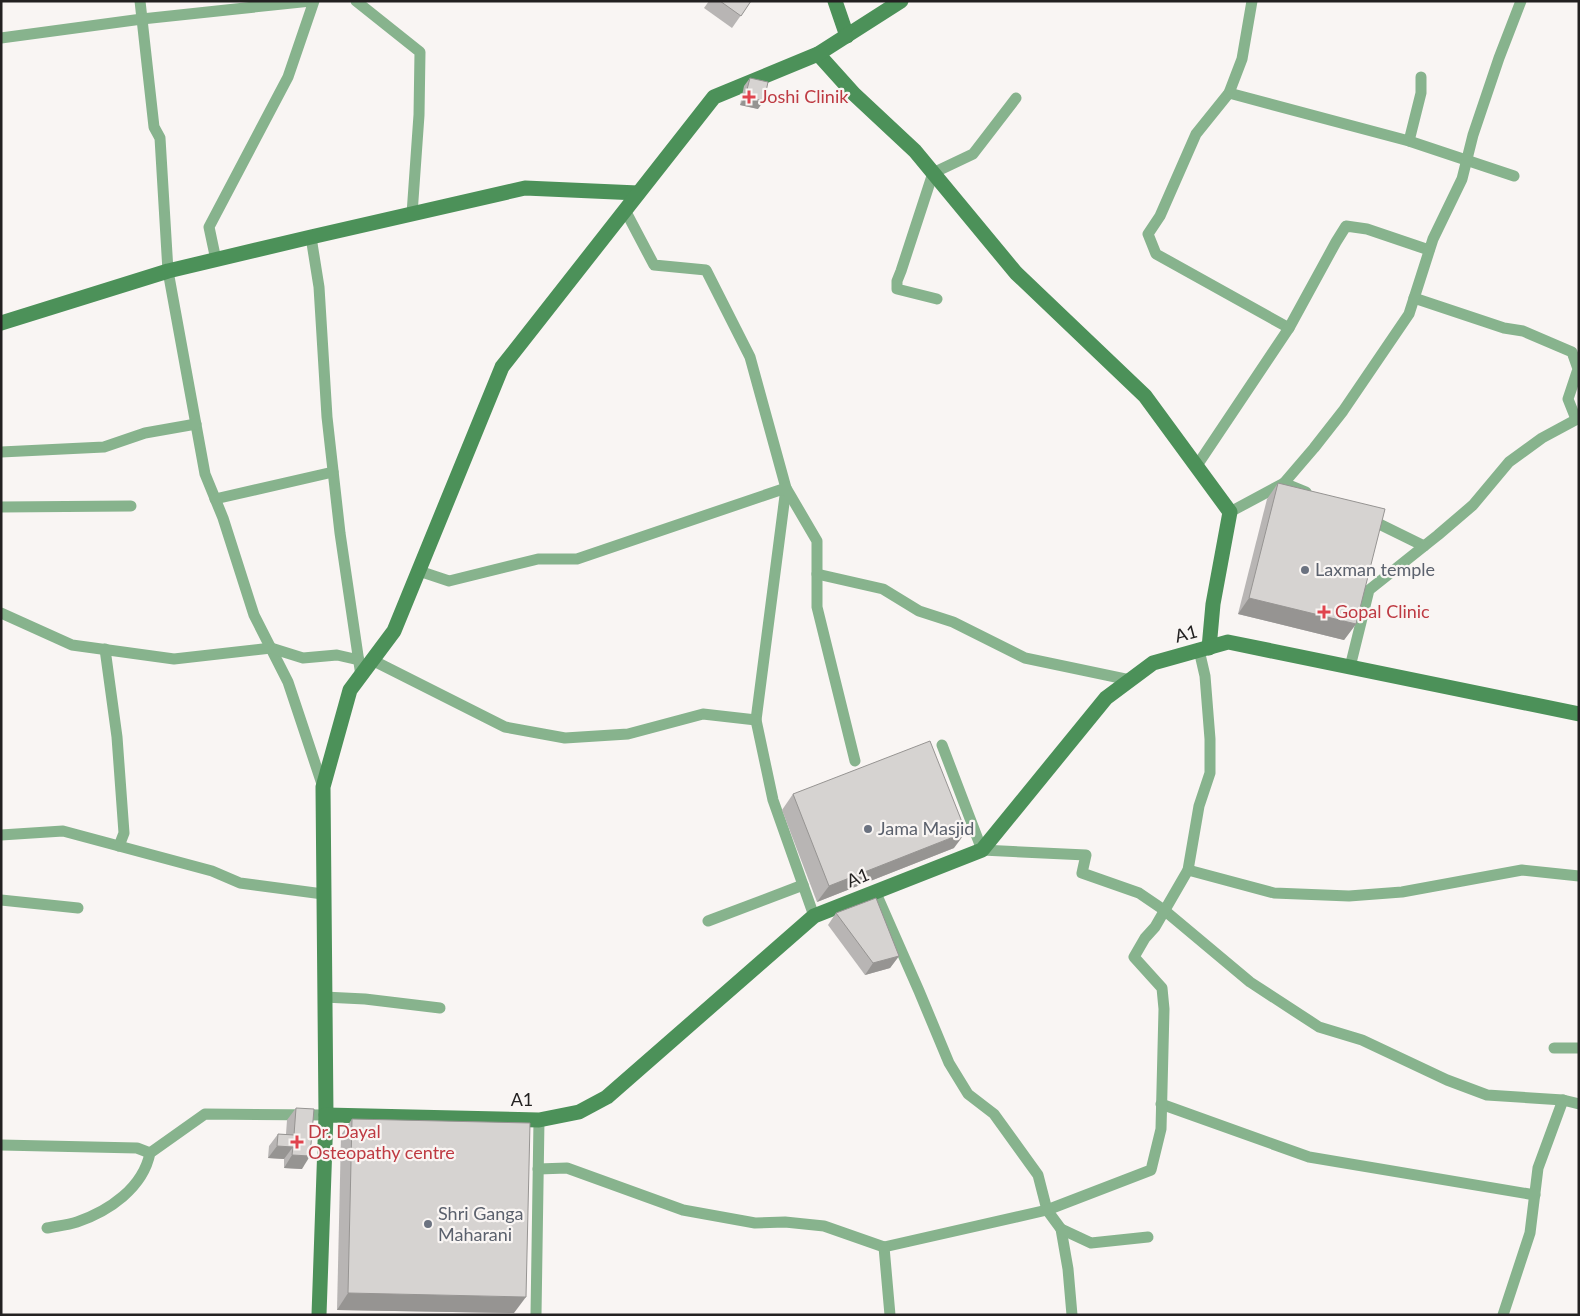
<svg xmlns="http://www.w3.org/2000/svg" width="1580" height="1316" viewBox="0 0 1580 1316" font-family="Lato,sans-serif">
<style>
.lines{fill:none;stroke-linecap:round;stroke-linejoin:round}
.street{stroke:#87b38d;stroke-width:11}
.secondary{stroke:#4c9159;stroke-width:15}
.wall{fill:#b8b5b4}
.shaded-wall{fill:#969492}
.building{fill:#d6d3d1;stroke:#969492}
.health-dot{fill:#e0444e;stroke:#f9f5f3;stroke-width:2}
.worship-dot{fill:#6b7280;stroke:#f9f5f3;stroke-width:2}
.labels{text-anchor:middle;stroke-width:4.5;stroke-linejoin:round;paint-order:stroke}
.health-label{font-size:18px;fill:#be3a42;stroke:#f9f5f3;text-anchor:start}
.worship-label{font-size:18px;fill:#5b616d;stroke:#f9f5f3;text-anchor:start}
.street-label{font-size:18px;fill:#232121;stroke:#f9f5f3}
</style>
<rect width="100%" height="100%" fill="#f9f5f3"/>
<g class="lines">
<g class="street">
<path d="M 140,1 L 154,127 L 160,138 L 168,271 L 205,474 L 223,518 L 254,615 L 288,682 L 323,787"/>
<path d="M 356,1 L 420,52 L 419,115 L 412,214"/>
<path d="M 1252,1 L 1242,59 L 1229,93 L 1196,134 L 1160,216 L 1148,234 L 1156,254 L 1289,328"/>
<path d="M 1,38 L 142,19 L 311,1"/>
<path d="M 1229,93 L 1409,141 L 1514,176"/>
<path d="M 1409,141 L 1421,93 L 1421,77"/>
<path d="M 625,210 L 654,265 L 706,270 L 750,357 L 786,488 L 756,720 L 773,800 L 814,916"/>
<path d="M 311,237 L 319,287 L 327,417 L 340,533 L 361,676"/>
<path d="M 216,260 L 209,227 L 288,77 L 314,1"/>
<path d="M 1414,298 L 1504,328 L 1523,331 L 1572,352 L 1578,369 L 1568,399 L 1576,419"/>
<path d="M 937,299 L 897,289 L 897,281 L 901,271 L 933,173 L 973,154 L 1016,98"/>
<path d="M 1,452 L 104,447 L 145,433 L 196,424"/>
<path d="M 1196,467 L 1289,328 L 1336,242 L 1346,226 L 1367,229 L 1429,250"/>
<path d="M 1284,483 L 1314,448 L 1343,411 L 1409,314 L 1433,239 L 1462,179 L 1473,135 L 1499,58 L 1521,1"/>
<path d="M 215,499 L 333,472"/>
<path d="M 1,507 L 131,506"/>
<path d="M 1230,512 L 1284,483 L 1306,492"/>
<path d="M 1367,518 L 1424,546"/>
<path d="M 419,571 L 449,581 L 538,559 L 577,559 L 786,488 L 817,541 L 817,607 L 855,761"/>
<path d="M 817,574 L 883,589 L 919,611 L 953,622 L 1025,658 L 1130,680"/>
<path d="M 1,613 L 72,645 L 174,659 L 271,648 L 303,658 L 337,655 L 359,660"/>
<path d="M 105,649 L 117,737 L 124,833 L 119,846"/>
<path d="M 372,660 L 505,727 L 565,738 L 628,734 L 703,714 L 756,720"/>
<path d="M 1350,667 L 1369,590 L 1438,535 L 1473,505 L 1509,462 L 1542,438 L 1579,418"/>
<path d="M 942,745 L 982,850 L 1086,855 L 1082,873 L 1139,893 L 1164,910 L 1250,982 L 1319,1027 L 1362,1040 L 1447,1080 L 1487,1095 L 1563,1100 L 1579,1104"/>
<path d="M 1,835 L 63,831 L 212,871 L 240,883 L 323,894"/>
<path d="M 1188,870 L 1274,893 L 1349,896 L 1402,892 L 1522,870 L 1579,876"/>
<path d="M 875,891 L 919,991 L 949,1063 L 968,1094 L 994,1114 L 1038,1175 L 1047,1210 L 1061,1229 L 1068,1269 L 1072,1315"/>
<path d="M 1,900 L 78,908"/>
<path d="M 708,921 L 803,885"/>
<path d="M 324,997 L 365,999 L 440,1008"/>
<path d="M 1554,1048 L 1579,1048"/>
<path d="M 1161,1104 L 1309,1157 L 1535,1195"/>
<path d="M 1,1145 L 137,1148 L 150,1153"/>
<path d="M 538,1169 L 567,1168 L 683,1210 L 755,1223 L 785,1222 L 824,1226 L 884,1247 L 1047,1210 L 1151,1170 L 1161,1129 L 1164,1009 L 1162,988 L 1134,957 L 1145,938 L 1155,927 L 1188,870 L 1199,806 L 1210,773 L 1210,739 L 1205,676 L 1199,650"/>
<path d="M 47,1228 C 57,1226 68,1225 77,1222 C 109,1211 143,1188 150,1153 L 205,1114 L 326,1115"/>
<path d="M 1061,1229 L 1091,1243 L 1148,1237"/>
<path d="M 884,1247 L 890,1315"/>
<path d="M 536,1315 L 539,1120"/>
<path d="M 1503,1315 L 1530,1233 L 1538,1168 L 1563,1100"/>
</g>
<g class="secondary">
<path d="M 835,1 L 847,36"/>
<path d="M 818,54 L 854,94 L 915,151 L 1016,273 L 1145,396 L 1230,512 L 1213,604 L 1209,648"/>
<path d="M 1,323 L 168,271 L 311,237 L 525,188 L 638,193"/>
<path d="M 326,1115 L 323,787 L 350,690 L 394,631 L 502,367 L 714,97 L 818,54 L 901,1"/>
<path d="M 319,1315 L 326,1115 L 539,1120 L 579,1112 L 607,1097 L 814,916 L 982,850 L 1106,698 L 1153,663 L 1228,642 L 1579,714"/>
</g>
</g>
<g class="wall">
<path d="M 709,1 L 751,1 L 732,28 L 704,8 Z"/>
<path d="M 750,78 L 758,109 L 740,105 L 744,86 Z"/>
<path d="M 1278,483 L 1356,624 L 1344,640 L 1238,614 L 1267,499 Z"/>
<path d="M 793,794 L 954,848 L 817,902 L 782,810 Z"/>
<path d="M 836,913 L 899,956 L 890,968 L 865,975 L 828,925 Z"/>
<path d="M 296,1108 L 302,1169 L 284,1168 L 284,1159 L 268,1158 L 269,1146 L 278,1134 L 286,1134 L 287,1120 Z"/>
<path d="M 352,1119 L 514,1313 L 337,1310 L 341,1135 Z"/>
</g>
<g class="shaded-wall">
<path d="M 745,97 L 764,101 L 758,109 L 740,105 Z"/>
<path d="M 1249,598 L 1356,624 L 1344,640 L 1238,614 Z"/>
<path d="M 966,832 L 954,848 L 817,902 L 829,886 Z"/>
<path d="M 899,956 L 890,968 L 865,975 L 873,963 Z"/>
<path d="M 277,1146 L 293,1147 L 284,1159 L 268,1158 Z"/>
<path d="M 292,1155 L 310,1156 L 302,1169 L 284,1168 Z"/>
<path d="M 348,1293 L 526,1297 L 514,1313 L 337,1310 Z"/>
</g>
<g class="building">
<path d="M 720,1 L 751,1 L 741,16 Z"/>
<path d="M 750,78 L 768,82 L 764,101 L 745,97 Z"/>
<path d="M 1278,483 L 1385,509 L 1356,624 L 1249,598 Z"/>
<path d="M 930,741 L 966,832 L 829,886 L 793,794 Z"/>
<path d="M 876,898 L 899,956 L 873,963 L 836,913 Z"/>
<path d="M 296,1108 L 314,1109 L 310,1156 L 292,1155 L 293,1147 L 277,1146 L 278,1134 L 294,1135 Z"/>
<path d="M 352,1119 L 530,1123 L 526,1297 L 348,1293 Z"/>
</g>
<g class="health-dot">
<path d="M746.5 89.5h5v5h5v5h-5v5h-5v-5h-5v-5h5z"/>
<path d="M1321.5 604.5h5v5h5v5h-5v5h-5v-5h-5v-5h5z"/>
<path d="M294.5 1134.5h5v5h5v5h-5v5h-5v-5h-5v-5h5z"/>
</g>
<g class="worship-dot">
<circle cx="1305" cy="570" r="5"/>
<circle cx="868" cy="829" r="5"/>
<circle cx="428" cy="1224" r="5"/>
</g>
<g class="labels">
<g class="health-label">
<text x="760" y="103">Joshi Clinik</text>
<text x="1335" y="618">Gopal Clinic</text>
<text x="308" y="1138">Dr. Dayal<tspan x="308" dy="21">Osteopathy centre</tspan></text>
</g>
<g class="worship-label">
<text x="1315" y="576">Laxman temple</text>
<text x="878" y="835">Jama Masjid</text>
<text x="438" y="1220">Shri Ganga<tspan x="438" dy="21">Maharani</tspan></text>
</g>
<g class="street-label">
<text transform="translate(1186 634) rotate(-15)" y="6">A1</text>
<text transform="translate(858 878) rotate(-22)" y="6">A1</text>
<text x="522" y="1106">A1</text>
</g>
</g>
<rect width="1580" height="1316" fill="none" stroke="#232121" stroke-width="5"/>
</svg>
